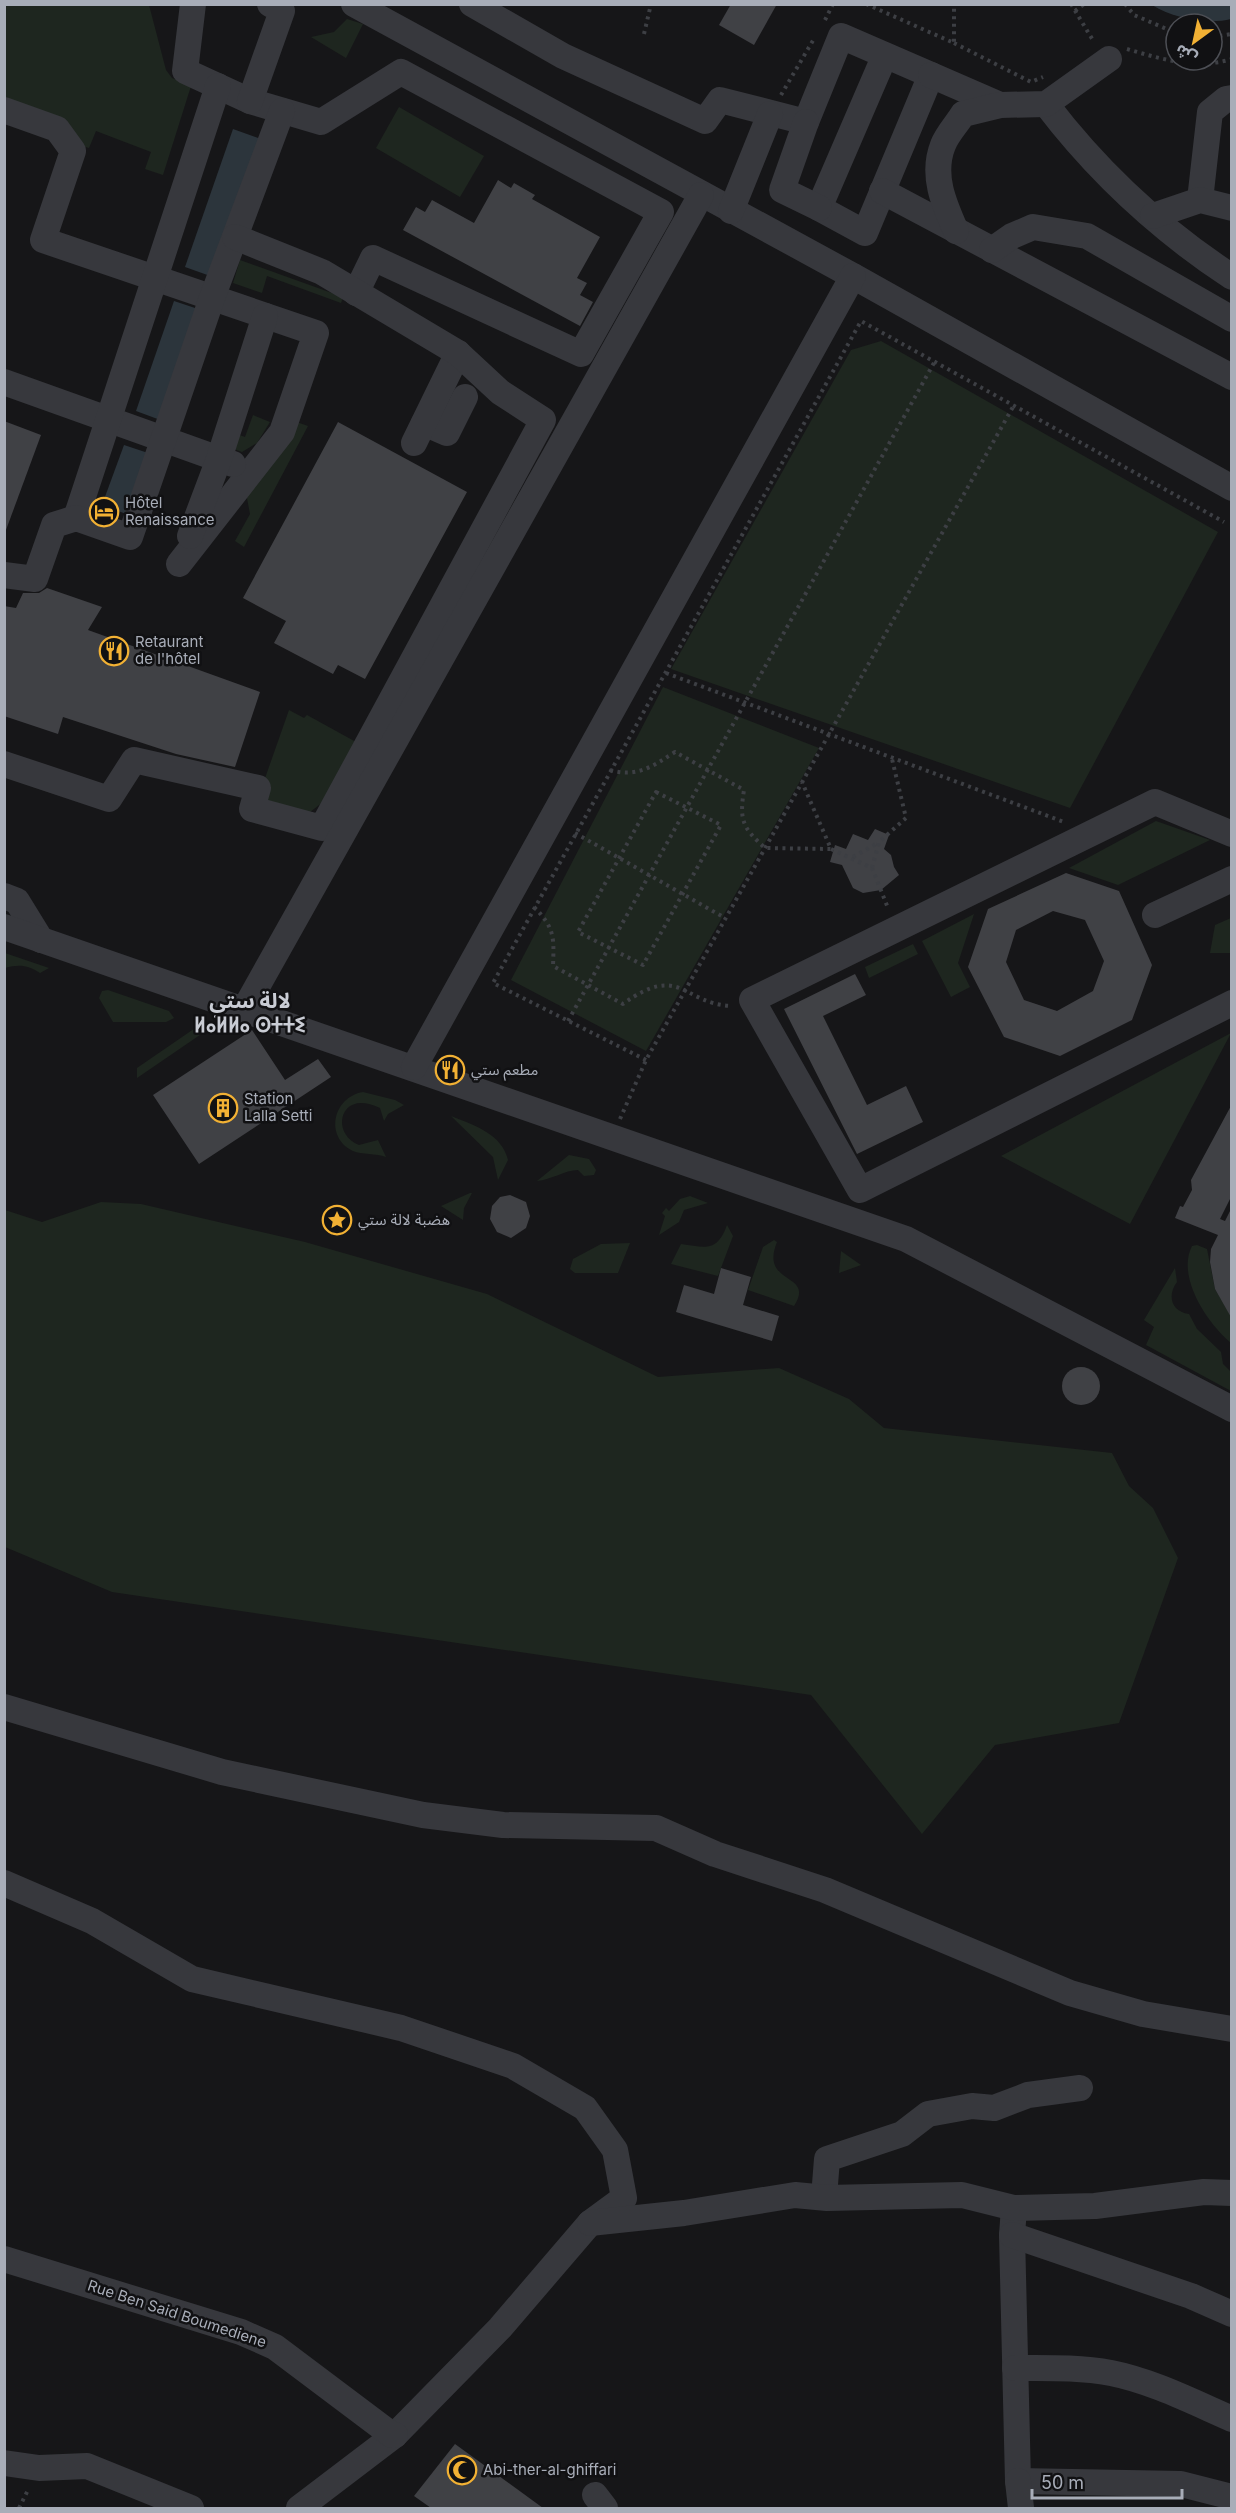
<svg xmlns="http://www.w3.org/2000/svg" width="1236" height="2513" viewBox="0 0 1236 2513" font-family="Inter,'Noto Sans Arabic','Noto Sans Tifinagh',sans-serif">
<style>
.green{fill:#1e261f}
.water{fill:#2c353c}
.building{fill:#404145;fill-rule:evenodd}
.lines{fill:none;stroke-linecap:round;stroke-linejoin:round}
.path{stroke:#3d3f44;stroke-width:4;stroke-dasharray:3 4.5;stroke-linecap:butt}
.minor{stroke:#37383d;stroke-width:26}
.labels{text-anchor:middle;stroke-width:5;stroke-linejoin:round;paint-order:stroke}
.poi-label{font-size:15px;fill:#a8adb8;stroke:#111113;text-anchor:start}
.street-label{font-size:15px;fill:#a8adb8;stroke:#111113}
.district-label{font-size:21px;font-weight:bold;fill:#c9ccd4;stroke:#111113}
</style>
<rect width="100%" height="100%" fill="#161618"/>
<g class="green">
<path d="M 5,5 L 149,5 L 166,70 L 172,78 L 191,86 L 163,175 L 145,169 L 151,152 L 96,131 L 89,148 L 73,143 L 5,103 Z"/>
<path d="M 347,19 L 363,24 L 346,58 L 311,37 L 334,32 Z"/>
<path d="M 399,107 L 484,156 L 460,197 L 376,148 Z"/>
<path d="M 240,260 L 343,297 L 341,303 L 267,276 L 262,293 L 233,283 Z"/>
<path d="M 881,341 L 1218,532 L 1070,808 L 671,669 L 851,350 Z"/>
<path d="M 253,415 L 270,422 L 257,443 L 242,452 L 226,446 L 231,432 L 245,437 Z"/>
<path d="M 291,420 L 308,426 L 244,547 L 235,541 L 250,514 L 246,493 Z"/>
<path d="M 663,687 L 819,748 L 646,1051 L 511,980 Z"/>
<path d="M 289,710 L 304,718 L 307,715 L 356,742 L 323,802 L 310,812 L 257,801 Z"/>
<path d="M 1156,821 L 1210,840 L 1118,885 L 1069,868 Z"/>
<path d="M 974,914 L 958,963 L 970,987 L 951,997 L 922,941 Z"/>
<path d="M 1231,918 L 1231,953 L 1210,953 L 1215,925 Z"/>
<path d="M 913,944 L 918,954 L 869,978 L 865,967 Z"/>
<path d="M 5,953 L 49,968 L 40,973 C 28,965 19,964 5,968 Z"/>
<path d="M 108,990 L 169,1011 L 174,1018 L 166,1022 L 113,1022 L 99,998 L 102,991 Z"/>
<path d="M 204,1022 L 213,1026 L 137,1078 L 137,1068 Z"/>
<path d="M 1231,1033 L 1130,1224 L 1001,1156 Z"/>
<path d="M 363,1092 L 395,1100 L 404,1105 L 388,1114 L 384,1121 L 380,1108 C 339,1088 330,1134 359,1145 L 378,1140 L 386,1157 C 376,1153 362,1155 353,1151 C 324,1137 333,1097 363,1092 Z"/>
<path d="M 451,1116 C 474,1125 502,1134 508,1160 L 498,1180 L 493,1157 Z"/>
<path d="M 569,1155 L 589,1159 L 596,1170 L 594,1175 L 584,1176 L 578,1170 C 565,1170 551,1180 537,1181 Z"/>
<path d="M 470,1193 L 472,1193 L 464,1208 L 463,1220 L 441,1206 Z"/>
<path d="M 690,1196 L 708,1203 L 684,1210 L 679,1222 L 659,1235 L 665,1216 L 662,1213 L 666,1208 L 669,1211 L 680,1199 Z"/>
<path d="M 101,1202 L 141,1204 L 305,1242 L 487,1294 L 658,1377 L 779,1368 L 849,1399 L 884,1428 L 1112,1453 L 1129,1486 L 1153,1508 L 1178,1558 L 1119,1723 L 995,1745 L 922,1834 L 811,1695 L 112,1592 L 5,1547 L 5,1210 L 42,1222 Z"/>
<path d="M 727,1225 L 733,1236 L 718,1276 L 671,1264 L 681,1244 C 705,1247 717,1253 727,1225 Z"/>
<path d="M 774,1240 L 777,1242 C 759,1286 816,1272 794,1306 L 748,1290 L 763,1247 Z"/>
<path d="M 630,1243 L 618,1273 L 575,1273 L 570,1269 L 573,1259 L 601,1244 Z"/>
<path d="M 1197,1245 L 1207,1249 L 1215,1289 L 1231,1316 L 1231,1343 C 1208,1324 1176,1277 1192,1246 Z"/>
<path d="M 841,1251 L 861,1265 L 839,1273 Z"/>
<path d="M 1175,1268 L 1177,1282 C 1167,1295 1171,1312 1189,1314 L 1197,1329 L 1221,1352 L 1223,1364 L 1231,1372 L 1231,1391 L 1146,1345 L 1154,1327 L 1144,1320 Z"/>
</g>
<g class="water">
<path d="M 1152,5 L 1231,5 L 1231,19 C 1207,25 1173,18 1152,5 Z"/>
<path d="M 233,129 L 261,139 L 213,277 L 185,267 Z"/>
<path d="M 174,301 L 201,310 L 163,421 L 136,411 Z"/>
<path d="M 124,445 L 151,454 L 129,515 L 102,505 Z"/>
</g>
<g class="building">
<path d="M 731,4 L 777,4 L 754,45 L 719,25 Z"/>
<path d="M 498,180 L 511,188 L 514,183 L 535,195 L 532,199 L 600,237 L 577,278 L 587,283 L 580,295 L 593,302 L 580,326 L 403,230 L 416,207 L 425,212 L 432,200 L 474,223 Z"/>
<path d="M 4,421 L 41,435 L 6,530 L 4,529 Z"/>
<path d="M 338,422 L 467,492 L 365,679 L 338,665 L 333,674 L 274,643 L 286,621 L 243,598 Z"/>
<path d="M 47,588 L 102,607 L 88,630 L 260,692 L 235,767 L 176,754 L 63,717 L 58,734 L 4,716 L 4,606 L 16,608 L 23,593 L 39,593 Z"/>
<path d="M 875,829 L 889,835 L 884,849 L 891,855 L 894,867 L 899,875 L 881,890 L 863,893 L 853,888 L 842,865 L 830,862 L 835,845 L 846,849 L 853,834 L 868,840 Z"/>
<path d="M 1066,873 L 1119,891 L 1152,965 L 1132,1020 L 1060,1056 L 1004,1037 L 968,967 L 988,909 ZM 1053,911 L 1085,920 L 1104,961 L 1093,991 L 1057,1011 L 1024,1000 L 1006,962 L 1016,930 Z"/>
<path d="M 855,974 L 866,995 L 823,1016 L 867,1105 L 906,1086 L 923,1122 L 857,1154 L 784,1009 Z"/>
<path d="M 252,1030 L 285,1080 L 318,1059 L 331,1077 L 199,1164 L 153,1095 Z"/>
<path d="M 1232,1104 L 1232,1195 L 1220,1219 L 1225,1221 L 1232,1207 L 1232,1319 L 1215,1289 L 1210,1262 L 1211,1249 L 1218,1235 L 1175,1218 L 1180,1206 L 1183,1207 L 1192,1190 L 1191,1180 Z"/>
<path d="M 510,1195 L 526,1202 L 530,1216 L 526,1228 L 511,1238 L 497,1232 L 490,1219 L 492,1206 L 500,1197 Z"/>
<path d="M 721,1268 L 751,1277 L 743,1305 L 779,1316 L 772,1341 L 676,1312 L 684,1285 L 714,1294 Z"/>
<circle cx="1081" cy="1386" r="19"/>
<path d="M 455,2444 L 543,2508 L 431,2508 L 414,2496 Z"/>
</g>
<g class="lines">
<g class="path">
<path d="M 866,4 L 954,43 L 954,4"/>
<path d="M 1071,4 L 1094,42"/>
<path d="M 1125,4 L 1134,15 L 1176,33"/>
<path d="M 1075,11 L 1084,4"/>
<path d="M 825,20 L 833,4"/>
<path d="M 644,34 L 651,4"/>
<path d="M 1212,37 L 1232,34"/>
<path d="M 954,43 L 1031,82 L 1043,77"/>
<path d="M 1127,49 C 1161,59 1196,70 1232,59"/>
<path d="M 781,95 L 815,37"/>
<path d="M 666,673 L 1064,822"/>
<path d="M 610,770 C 637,778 653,766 675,752 L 744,790 C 739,821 743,828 765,848 L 831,849 L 802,782"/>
<path d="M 656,792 L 721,825 L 643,965 L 578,932 Z"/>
<path d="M 575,833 L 725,918"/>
<path d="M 831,849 L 872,868 L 888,908"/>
<path d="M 853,857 L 878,843"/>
<path d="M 872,868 L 879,842 L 906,818 L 892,759"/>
<path d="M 534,907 C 555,928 554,938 553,966 L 623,1004 C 681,962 682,1004 732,1006"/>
<path d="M 568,1021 L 935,361"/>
<path d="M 646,1060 L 493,983 L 861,321 L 1224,522"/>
<path d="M 620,1119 L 646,1060 L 1014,405"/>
<path d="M 19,2508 L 29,2488"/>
</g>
<g class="minor">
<path d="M 193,4 L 185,71 L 250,101 L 321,122 L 401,72 L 661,212 L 581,354 L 373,258 L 356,293"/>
<path d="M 354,4 L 853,276 L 1232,488"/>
<path d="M 472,4 L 563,56 L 705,121 L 720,100 L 806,122 L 841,36 L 931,75 L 865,233 L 819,208 L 885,55"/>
<path d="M 931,75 L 1000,105"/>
<path d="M 250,101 L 282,11 L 270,4"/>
<path d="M 1046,104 C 1097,171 1162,231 1232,277"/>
<path d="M 4,110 L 57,129 L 73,151 L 43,240 L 316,333 L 282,432 L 179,564"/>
<path d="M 806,122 L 782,190 L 819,208"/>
<path d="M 882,191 L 1232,377"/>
<path d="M 1200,200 L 1210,112 L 1226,99 L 1232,98"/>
<path d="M 731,211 L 770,114"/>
<path d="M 1153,216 L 1200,200 L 1232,208"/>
<path d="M 956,231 C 944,204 931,175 943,145 C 947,134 957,124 963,114 L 1000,105 L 1046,104 L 1109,59"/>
<path d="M 992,250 L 1012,236 L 1033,227 L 1087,236 L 1232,319"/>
<path d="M 4,382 L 233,464"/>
<path d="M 424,423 L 447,433 L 465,397"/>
<path d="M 414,443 L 458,353"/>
<path d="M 76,518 L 218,86"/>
<path d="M 190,536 L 219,459 L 265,316"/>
<path d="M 4,575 L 35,579 L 54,525 L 76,518 L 130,537 L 212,298 L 282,111"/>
<path d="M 4,764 L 109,799 L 134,760 L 258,788 L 252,809 L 322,828 L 543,420 L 500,392 L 458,353 L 322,272 L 235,237"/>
<path d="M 1232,834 L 1155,802 L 752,1000 L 860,1190 L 1232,1003"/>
<path d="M 4,896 L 17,901 L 41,940"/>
<path d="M 1155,915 L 1232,879"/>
<path d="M 4,927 L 906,1239 L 1232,1409"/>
<path d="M 244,1010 L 701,195"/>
<path d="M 414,1067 L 853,276"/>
<path d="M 4,1707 L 222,1772 L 423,1815 L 503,1825 L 656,1828 L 715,1854 L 825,1890 L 1070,1993 L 1143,2014 L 1232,2029"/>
<path d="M 4,1883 L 92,1921 L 192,1979 L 401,2028 L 513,2066 L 585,2108 L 615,2150 L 624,2198 L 590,2223 L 500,2328 L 395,2435 L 299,2508"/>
<path d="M 824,2197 L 827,2159 L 902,2134 L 928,2114 L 972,2106 L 994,2108 L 1028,2095 L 1080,2088"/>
<path d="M 1014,2208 L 1012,2235 L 1018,2481 L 1181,2484 L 1232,2497"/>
<path d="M 590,2223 L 684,2213 L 795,2195 L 827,2198 L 962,2195 L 1014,2208 L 1095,2206 L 1204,2192 L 1232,2193"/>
<path d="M 1012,2235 L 1191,2296 L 1232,2314"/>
<path d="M 4,2259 L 241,2332 L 275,2347 L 392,2435 L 395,2435"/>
<path d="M 1015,2368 C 1047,2368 1080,2367 1111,2373 C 1152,2381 1193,2402 1232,2419"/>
<path d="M 4,2463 L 39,2468 L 87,2466 L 191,2508"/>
<path d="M 1018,2481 L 1021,2508"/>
<path d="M 595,2495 L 605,2508"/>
</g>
</g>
<defs>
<g id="hotel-ring" transform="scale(1.5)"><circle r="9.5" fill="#111113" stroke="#f2b134" stroke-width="1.5"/><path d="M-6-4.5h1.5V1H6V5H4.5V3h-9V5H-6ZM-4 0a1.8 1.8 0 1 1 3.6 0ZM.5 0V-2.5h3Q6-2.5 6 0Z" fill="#f2b134"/></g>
<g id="restaurant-ring" transform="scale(1.5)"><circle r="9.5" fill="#111113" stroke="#f2b134" stroke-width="1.5"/><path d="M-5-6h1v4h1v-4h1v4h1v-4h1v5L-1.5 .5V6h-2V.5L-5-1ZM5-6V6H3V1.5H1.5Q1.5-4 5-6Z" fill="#f2b134"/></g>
<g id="building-ring" transform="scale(1.5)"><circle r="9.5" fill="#111113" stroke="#f2b134" stroke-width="1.5"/><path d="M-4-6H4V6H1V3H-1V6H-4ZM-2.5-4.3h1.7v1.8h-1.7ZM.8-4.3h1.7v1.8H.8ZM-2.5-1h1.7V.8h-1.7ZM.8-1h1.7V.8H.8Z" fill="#f2b134"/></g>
<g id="sight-ring" transform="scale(1.5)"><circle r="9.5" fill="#111113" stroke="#f2b134" stroke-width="1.5"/><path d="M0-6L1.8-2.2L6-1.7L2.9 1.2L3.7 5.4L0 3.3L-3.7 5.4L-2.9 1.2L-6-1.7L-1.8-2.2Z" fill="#f2b134"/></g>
<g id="mosque-ring" transform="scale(1.5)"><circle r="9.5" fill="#111113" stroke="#f2b134" stroke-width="1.5"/><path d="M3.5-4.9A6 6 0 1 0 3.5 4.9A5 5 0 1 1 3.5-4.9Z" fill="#f2b134"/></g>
</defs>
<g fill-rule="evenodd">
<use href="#hotel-ring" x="104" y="512"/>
<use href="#restaurant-ring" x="114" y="651"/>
<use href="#restaurant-ring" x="450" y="1070"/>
<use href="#building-ring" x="223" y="1108"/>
<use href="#sight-ring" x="337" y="1220"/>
<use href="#mosque-ring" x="462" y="2470"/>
</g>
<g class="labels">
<g class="poi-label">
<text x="125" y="508">Hôtel<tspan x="125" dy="17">Renaissance</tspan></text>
<text x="135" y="647">Retaurant<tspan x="135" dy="17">de l'hôtel</tspan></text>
<text x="471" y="1075">مطعم ستي</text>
<text x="244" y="1104">Station<tspan x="244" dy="17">Lalla Setti</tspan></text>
<text x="358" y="1225">هضبة لالة ستي</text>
<text x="483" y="2475">Abi-ther-al-ghiffari</text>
</g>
<g class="street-label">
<text transform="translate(177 2314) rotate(18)" y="5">Rue Ben Said Boumediene</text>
</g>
<g class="district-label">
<text x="250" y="1008">لالة ستي<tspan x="250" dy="24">ⵍⴰⵍⵍⴰ ⵙⵜⵜⵉ</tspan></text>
</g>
</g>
<rect width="1236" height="2513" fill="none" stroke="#a8adb8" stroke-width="12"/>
<g transform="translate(1194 42) rotate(213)"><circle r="28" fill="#111113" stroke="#4d4f55" stroke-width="1.5"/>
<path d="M0-4.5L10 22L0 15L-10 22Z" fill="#f2b134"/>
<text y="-9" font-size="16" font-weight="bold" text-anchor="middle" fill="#a8adb8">ش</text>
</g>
<path d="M1032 2489v9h150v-9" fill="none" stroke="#a8adb8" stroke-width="3"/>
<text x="1041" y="2489" font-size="18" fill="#a8adb8" stroke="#111113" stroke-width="4.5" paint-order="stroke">50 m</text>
</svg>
